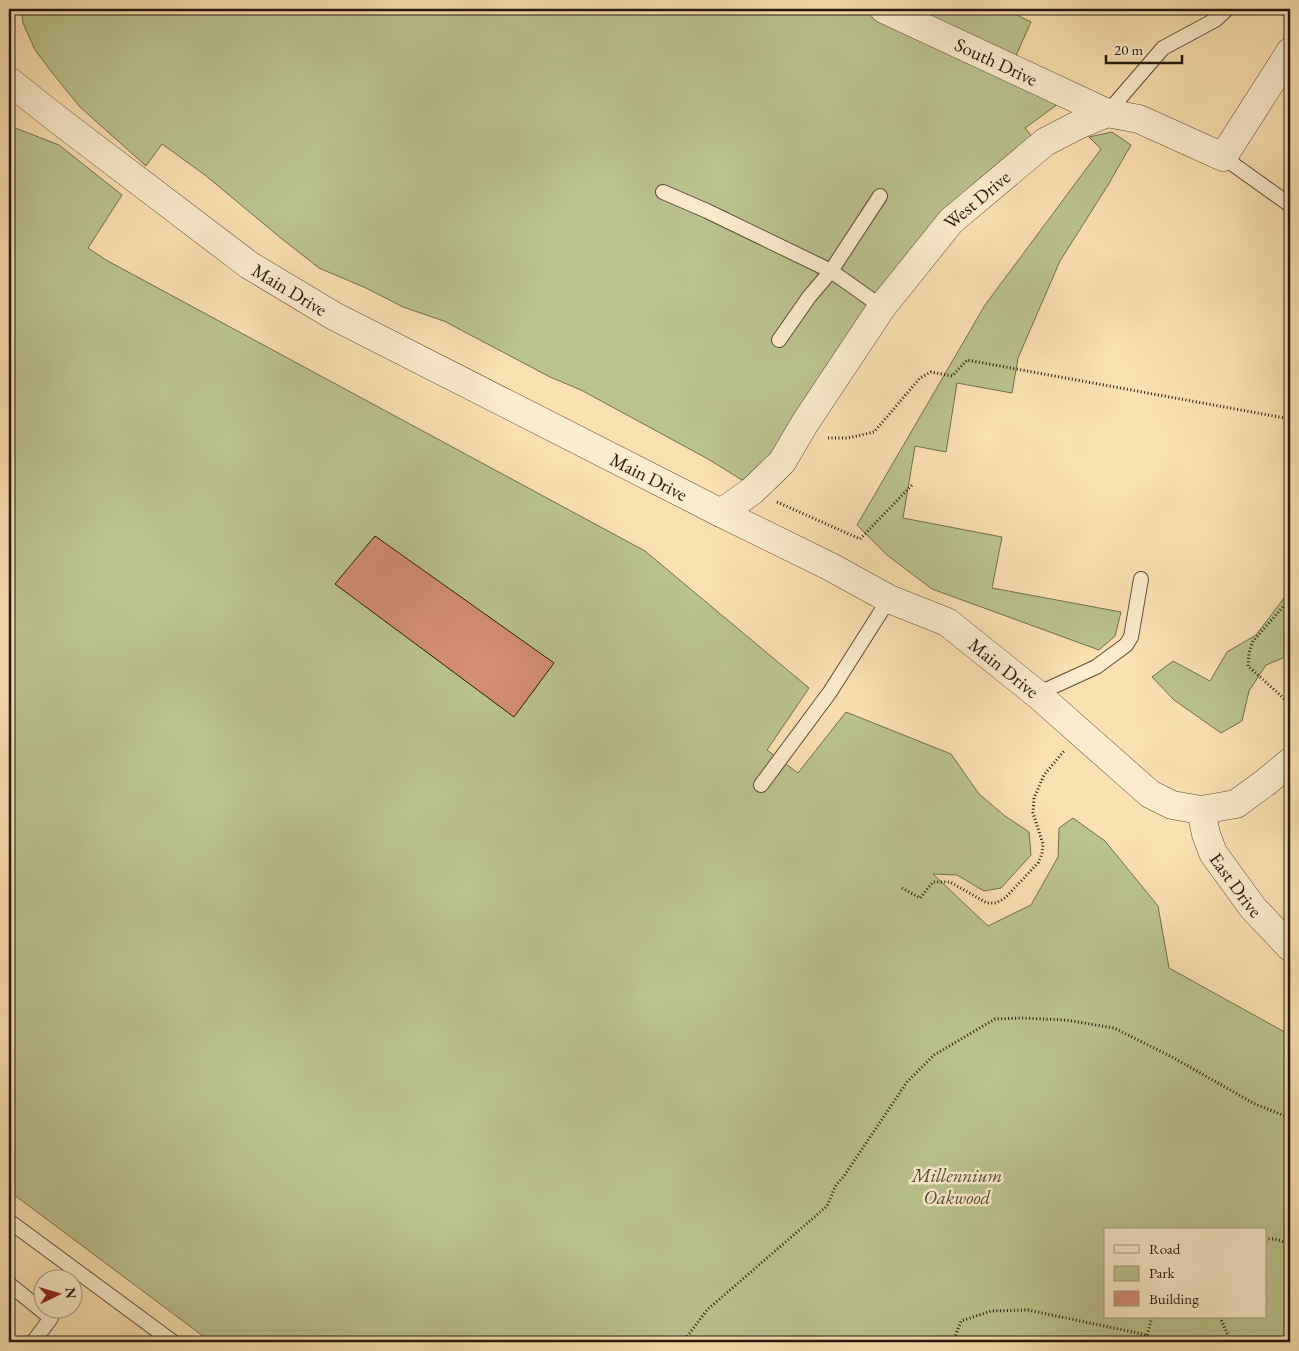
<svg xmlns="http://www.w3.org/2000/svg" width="1299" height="1351" viewBox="0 0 1299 1351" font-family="'EB Garamond',serif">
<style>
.green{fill:#bbc38e;stroke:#706e4e;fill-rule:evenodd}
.building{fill:#d58f75;stroke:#25180d}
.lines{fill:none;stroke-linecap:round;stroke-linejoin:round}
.service-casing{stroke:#5a4a36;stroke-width:16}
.minor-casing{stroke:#5a4a36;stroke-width:29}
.path{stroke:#25180d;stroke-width:3;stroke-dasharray:1 2.5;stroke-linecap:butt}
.service{stroke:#fcebcc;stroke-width:14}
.minor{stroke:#fcebcc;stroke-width:28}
.labels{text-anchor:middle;stroke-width:5;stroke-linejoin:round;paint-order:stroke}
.street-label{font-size:19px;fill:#25180d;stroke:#fcebcc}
.park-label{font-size:19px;font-style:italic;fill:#524b34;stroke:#fcebcc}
</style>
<rect width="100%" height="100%" fill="#fbe0b1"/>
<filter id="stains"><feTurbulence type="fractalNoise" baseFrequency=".004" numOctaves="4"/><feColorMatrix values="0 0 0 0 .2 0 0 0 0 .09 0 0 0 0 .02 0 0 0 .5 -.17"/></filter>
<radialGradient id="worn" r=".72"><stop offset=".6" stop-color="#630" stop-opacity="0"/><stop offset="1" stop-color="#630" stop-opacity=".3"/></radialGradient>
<g class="green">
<path d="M 21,9 L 1005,9 L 1031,22 L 1006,78 L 1058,104 L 1025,128 L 1033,138 L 980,178 L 939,216 L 800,421 L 754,477 L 742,480 L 708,459 L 581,390 L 550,377 L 444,321 L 403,307 L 366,288 L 319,268 L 282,239 L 205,175 L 162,144 L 146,166 L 80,107 L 54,75 L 35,50 L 23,23 Z"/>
<path d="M 9,128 L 18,129 L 59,145 L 122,195 L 88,248 L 106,260 L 645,551 L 809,688 L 767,750 L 798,773 L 846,712 L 951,754 L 979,794 L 1005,816 L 1029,832 L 1031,855 L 1001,888 L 984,891 L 957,875 L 933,874 L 988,926 L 1031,905 L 1058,857 L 1059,828 L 1073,818 L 1105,841 L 1158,906 L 1169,968 L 1290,1035 L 1290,1342 L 211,1342 L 9,1191 ZM 1105,1230 L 1265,1230 L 1265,1317 L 1105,1317 Z"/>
<path d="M 1112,132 L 1131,145 L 1108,185 L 1060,261 L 1018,358 L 1012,393 L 957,383 L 946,452 L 915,446 L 903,518 L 1002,537 L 992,588 L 1121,612 L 1115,636 L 1099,650 L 932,589 L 887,555 L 857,525 L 985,305 L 1101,149 L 1089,137 Z"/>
<path d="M 1290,590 L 1290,655 L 1266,665 L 1249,691 L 1242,721 L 1221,733 L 1174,700 L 1152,677 L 1173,661 L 1210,681 L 1227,652 L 1256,635 Z"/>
</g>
<path class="building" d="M 375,536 L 554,663 L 514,717 L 335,584 Z"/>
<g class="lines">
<g class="service-casing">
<g id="service">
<path d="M 1107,113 L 1163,48 L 1215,20 L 1227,9"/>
<path d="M 1223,157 L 1290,205"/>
<path d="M 663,192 L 707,211 L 831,271 L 882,307"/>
<path d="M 779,340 L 809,297 L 831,271 L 880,196"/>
<path d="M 1037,694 L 1096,667 L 1126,645 L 1131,637 L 1141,579"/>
<path d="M 761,785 L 830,692 L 889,599"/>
<path d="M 9,1221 L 173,1342"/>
<path d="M 9,1284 L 51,1318 L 33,1342"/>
</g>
</g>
<g class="minor-casing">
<g id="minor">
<path id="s1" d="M 884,9 L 1107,113"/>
<path id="s2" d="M 9,81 L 57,119 L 249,265 L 334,316 L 721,513 L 831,567 L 889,599 L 947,622 L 1037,694 L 1150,794 L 1172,805 L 1201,810 L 1236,804 L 1266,782 L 1290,762"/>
<path id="s3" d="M 721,513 L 752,491 L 782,462 L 805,423 L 882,307 L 951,221 L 1045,142 L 1078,125 L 1107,113 L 1139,119 L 1223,157 L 1290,52"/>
<path id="s4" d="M 1201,810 L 1206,834 L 1213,853 L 1253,908 L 1290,947"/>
</g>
</g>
<g class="path">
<path d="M 828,438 L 848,438 L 874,432 L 920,378 L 931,372 L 952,376 L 967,360 L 1290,419"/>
<path d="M 777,502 L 860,539 L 913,484"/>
<path d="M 1290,599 L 1253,641 L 1249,653 L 1248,666 L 1290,704"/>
<path d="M 902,888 L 920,898 L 933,882 L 950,882 L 987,903 L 996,903 L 1005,898 L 1038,863 L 1042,854 L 1043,844 L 1033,813 L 1034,798 L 1044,775 L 1064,751"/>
<path d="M 1265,1239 L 1275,1239 L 1290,1244"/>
<path d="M 1220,1317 L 1231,1342"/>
<path d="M 683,1342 L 707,1310 L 827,1206 L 836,1185 L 844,1176 L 907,1082 L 934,1055 L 995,1019 L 1022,1018 L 1066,1020 L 1114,1028 L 1172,1057 L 1255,1104 L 1290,1118"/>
<path d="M 953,1342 L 961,1321 L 991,1311 L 1028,1310 L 1147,1335"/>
<path d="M 1147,1342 L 1147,1335 L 1152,1317"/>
</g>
<use href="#service" class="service"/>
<use href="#minor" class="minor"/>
</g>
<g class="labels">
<g class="street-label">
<text dy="7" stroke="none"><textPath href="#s1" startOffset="124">South Drive</textPath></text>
<text dy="7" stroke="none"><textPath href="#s3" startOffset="408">West Drive</textPath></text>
<text dy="7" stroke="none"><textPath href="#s2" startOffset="350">Main Drive</textPath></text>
<text dy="7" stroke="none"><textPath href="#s2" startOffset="755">Main Drive</textPath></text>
<text dy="7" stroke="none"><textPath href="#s2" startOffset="1160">Main Drive</textPath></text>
<text dy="7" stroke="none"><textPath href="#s4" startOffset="84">East Drive</textPath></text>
</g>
<g class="park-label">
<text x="957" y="1182">Millennium<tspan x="957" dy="22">Oakwood</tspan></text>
</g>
</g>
<rect width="1299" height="1351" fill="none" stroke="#fbe0b1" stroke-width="30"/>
<rect x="10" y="10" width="1279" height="1331" fill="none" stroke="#25180d" stroke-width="2.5"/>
<rect x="15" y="15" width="1269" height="1321" fill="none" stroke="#25180d"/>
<rect x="1104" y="1228" width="162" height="90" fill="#fcebcc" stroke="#a69780"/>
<rect x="1114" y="1245" width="25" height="8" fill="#fcebcc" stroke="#a69780"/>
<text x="1149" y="1254" font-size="15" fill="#25180d">Road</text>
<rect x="1114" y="1266" width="25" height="15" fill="#bbc38e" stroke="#a69780"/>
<text x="1149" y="1278" font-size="15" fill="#25180d">Park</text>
<rect x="1114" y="1291" width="25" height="15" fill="#d58f75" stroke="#a69780"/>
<text x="1149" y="1304" font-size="15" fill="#25180d">Building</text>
<g transform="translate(58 1294) rotate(85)"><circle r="24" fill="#fcebcc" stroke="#a69780"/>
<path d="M0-4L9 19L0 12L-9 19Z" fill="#8f2418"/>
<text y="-8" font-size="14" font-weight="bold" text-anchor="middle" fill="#25180d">N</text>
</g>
<path d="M1106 55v8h76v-8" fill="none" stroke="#25180d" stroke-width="2.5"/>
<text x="1114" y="55" font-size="15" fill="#25180d" stroke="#fcebcc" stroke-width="4" paint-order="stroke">20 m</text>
<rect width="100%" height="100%" filter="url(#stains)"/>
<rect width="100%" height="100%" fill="url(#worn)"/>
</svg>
